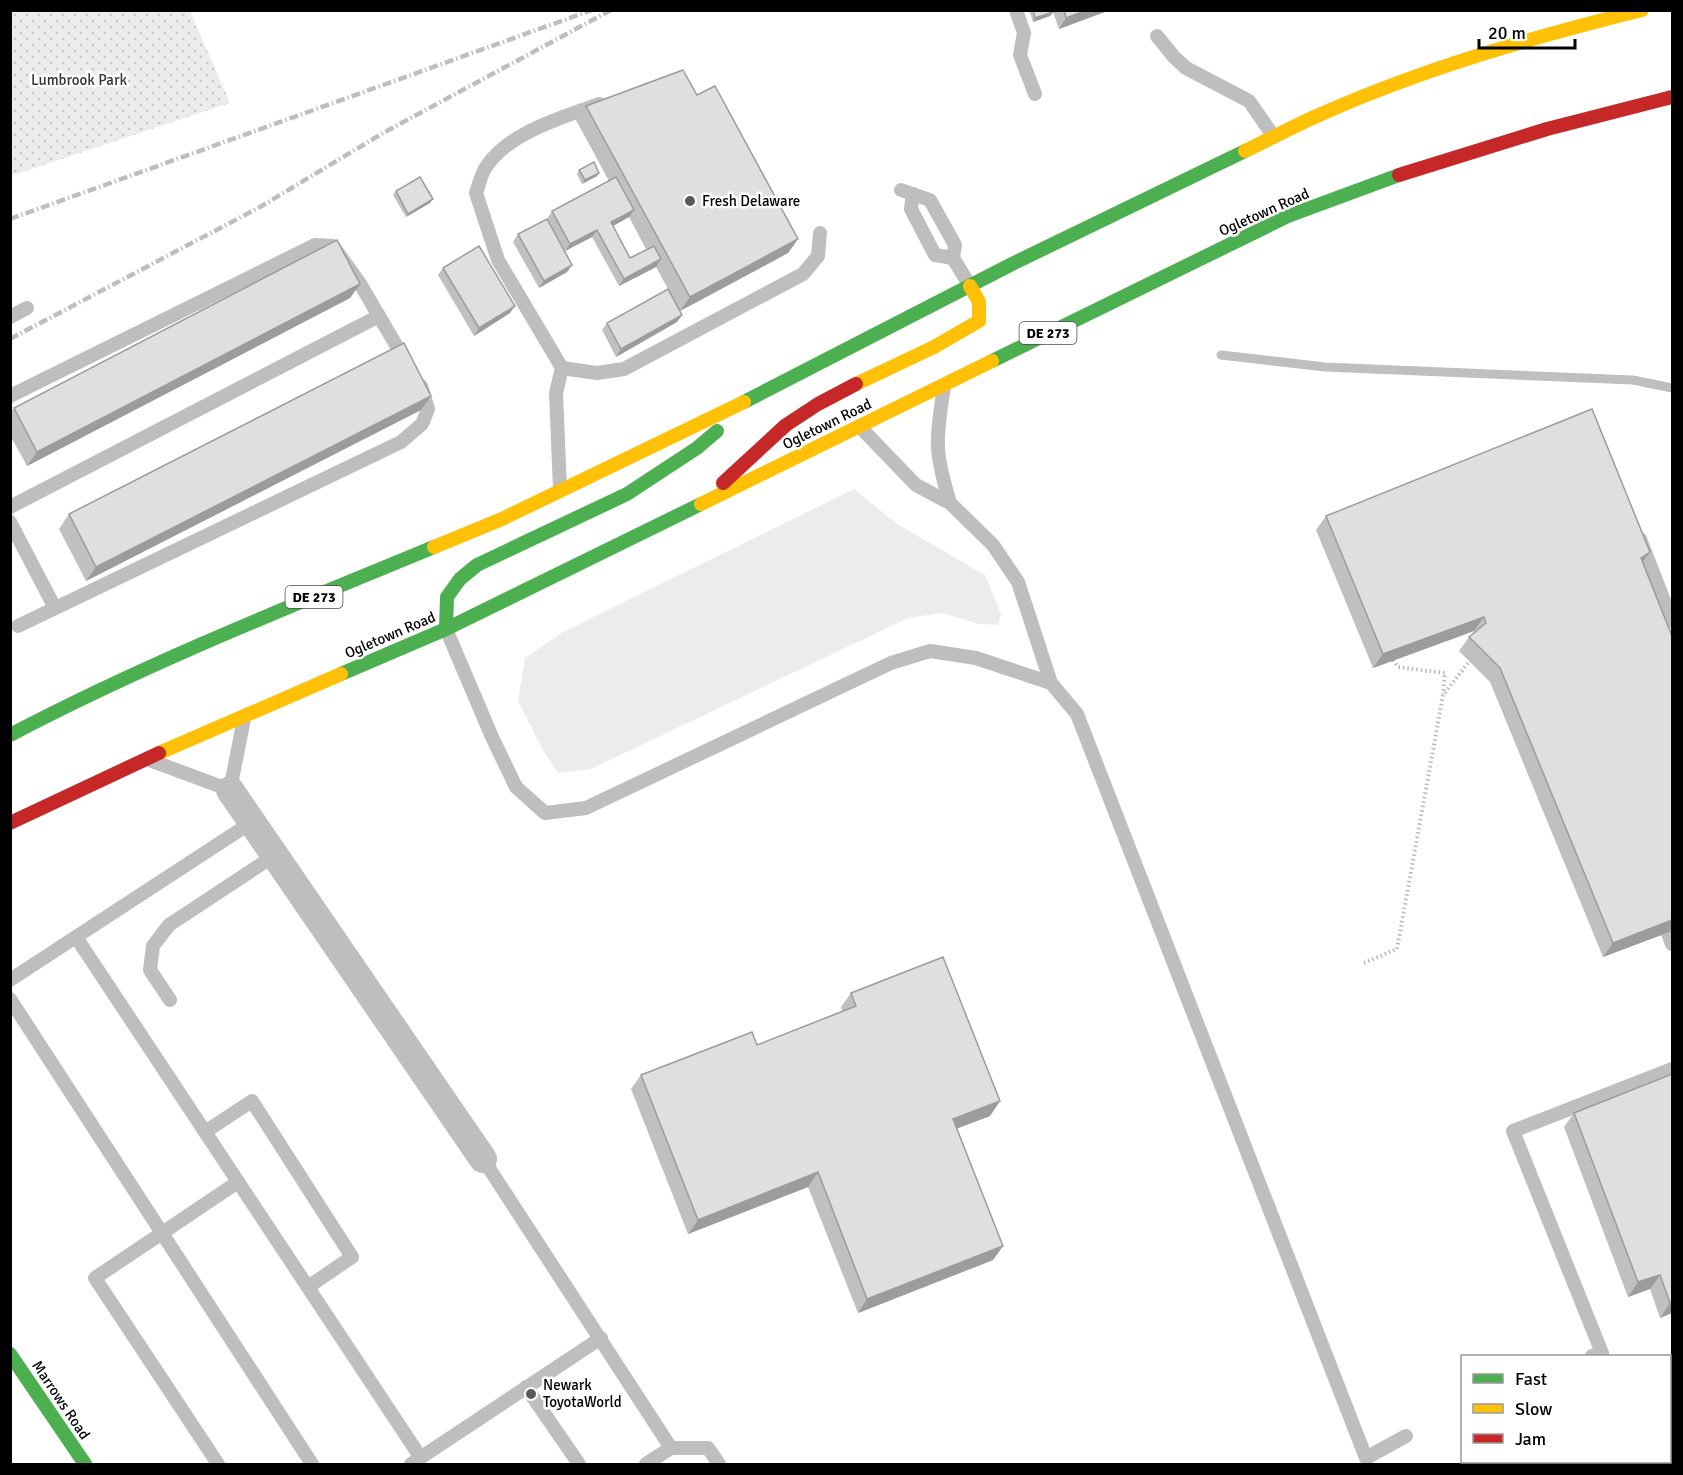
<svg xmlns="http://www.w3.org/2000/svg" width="1683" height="1475" viewBox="0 0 1683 1475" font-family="Signika,sans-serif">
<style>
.green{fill:#ececec}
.park{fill:url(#park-dots)}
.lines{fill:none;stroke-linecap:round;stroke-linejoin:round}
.stream{stroke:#bfbfbf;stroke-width:9}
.path{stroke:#b9b9b9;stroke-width:4;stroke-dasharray:1.5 3;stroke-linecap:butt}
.lane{stroke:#bebebe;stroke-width:14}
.street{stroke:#bebebe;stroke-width:28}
.fast{stroke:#4caf50;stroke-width:14}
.slow{stroke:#ffc107;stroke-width:14}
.jam{stroke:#c62828;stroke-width:14}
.rail{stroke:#bebebe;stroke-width:4.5;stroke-dasharray:9 3 1.5 3;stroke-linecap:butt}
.wall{fill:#c0c0c0;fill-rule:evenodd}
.shaded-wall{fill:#9c9c9c}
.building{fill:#dfdfdf;stroke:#9c9c9c;stroke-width:1.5}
.poi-dot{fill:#595959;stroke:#fff;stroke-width:2}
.labels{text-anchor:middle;stroke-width:5;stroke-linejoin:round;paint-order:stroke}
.shield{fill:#fff;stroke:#4c4c4c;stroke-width:1.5}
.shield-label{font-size:14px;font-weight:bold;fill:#000}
.park-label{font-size:15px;fill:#333;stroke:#fff}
.poi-label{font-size:15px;fill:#000;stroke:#fff;text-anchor:start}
.street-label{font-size:15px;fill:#000;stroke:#fff}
</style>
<defs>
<pattern id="park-dots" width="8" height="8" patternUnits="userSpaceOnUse" patternTransform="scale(1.5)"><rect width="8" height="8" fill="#ececec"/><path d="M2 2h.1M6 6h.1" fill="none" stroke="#c9c9c9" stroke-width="1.8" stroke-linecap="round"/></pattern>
</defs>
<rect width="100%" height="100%" fill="#fff"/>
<path class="green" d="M 854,489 L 897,524 L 985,575 L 1001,614 L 998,625 L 979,624 L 943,613 L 908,618 L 591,769 L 558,773 L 544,752 L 518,701 L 525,658 L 563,632 Z"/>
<path class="park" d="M 10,11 L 190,11 L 230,103 L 11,176 Z"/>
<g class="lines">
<path class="stream" d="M 1221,355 L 1325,367 L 1633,380 L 1672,388"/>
<g class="path">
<path d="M 1393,660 L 1398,667 L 1445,673 L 1443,694"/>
<path d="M 1364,963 L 1397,949 L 1443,695 L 1469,662"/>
</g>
<g class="lane">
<path d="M 1016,10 L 1024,33 L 1020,55 L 1035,94"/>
<path d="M 1157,36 L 1174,57 L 1186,68 L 1249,101 L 1274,137"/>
<path d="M 901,190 L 930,200 L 955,245 L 953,258 L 970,286"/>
<path d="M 913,194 L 911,209 L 935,255 L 953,258"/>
<path d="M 10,317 L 27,308"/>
<path d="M 562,368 L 597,373 L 624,369 L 803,274 L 818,256 L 820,233"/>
<path d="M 944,387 C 941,407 937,428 938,448 C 939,467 945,485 950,503"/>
<path d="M 10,396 L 315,245 L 333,246 L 359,282 L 406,362"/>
<path d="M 860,427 L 916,485 L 950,503 L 993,545 L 1018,582 L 1051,683"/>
<path d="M 560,489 L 556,393 L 562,368 L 498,260 L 476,193 C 479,185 481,174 486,167 C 509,132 562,118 599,104"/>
<path d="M 10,507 L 379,316"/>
<path d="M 10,522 L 55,608"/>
<path d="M 1640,539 L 1672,621"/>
<path d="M 18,626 L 401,442 L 422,424 L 428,409 L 421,386"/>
<path d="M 446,629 L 492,737 L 516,787 L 545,813 L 586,808 L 891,663 L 930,651 L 976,658 L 1051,683 L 1077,714 L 1366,1458 L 1406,1436"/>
<path d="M 152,761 L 230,790 L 244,719"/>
<path d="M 1668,933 L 1672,944"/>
<path d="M 76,937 L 421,1458"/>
<path d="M 10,980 L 252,822"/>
<path d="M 10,999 L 312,1464"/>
<path d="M 170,1000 L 150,970 L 153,946 L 169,925 L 275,855"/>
<path d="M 205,1132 L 252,1101 L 352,1257 L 308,1287"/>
<path d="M 483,1159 L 671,1448 L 708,1448 L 719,1464"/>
<path d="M 1592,1356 L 1602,1353 L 1513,1131 L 1672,1069"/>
<path d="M 526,1387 L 579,1464"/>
<path d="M 218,1464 L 95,1278 L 238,1182"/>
<path d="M 411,1464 L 601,1338"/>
<path d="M 646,1464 L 671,1448"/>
</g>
<path class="street" d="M 230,790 L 483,1159"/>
<g class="fast">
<path d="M 992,361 L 1288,216 L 1399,175"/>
<path d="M 744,402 L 1014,263 L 1245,151"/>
<path d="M 446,629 L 447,597 L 460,579 L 477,565 L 627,494 L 697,448 L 717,431"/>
<path d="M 341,674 L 446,629 L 701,504"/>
<path d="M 10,735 C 147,663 291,606 434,547"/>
<path d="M 10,1354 L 85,1464"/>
</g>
<g class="slow">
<path d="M 1245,151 C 1270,139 1294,126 1319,115 C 1422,69 1533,37 1642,10"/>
<path d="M 856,384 L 934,347 L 979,321 L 979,302 L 970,286"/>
<path d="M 701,504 L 992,361"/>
<path d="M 434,547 L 502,519 L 744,402"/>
<path d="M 159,753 L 341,674"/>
</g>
<g class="jam">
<path d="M 1399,175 L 1547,129 L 1672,97"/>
<path d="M 723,483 L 786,425 L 818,404 L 856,384"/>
<path d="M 10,823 L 159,753"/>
</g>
<g class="rail">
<path d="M 10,219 L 592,10"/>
<path d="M 10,339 L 260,207 L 383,133 L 611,10"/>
</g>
</g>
<g class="wall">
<path d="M 1029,10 L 1110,10 L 1059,29 L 1053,12 L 1050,16 L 1033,22 Z"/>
<path d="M 697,95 L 798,239 L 788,253 L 680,311 L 682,315 L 677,322 L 616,357 L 602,330 L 607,323 L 668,289 L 656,267 L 619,286 L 592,237 L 565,251 L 553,229 L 572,265 L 567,272 L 539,288 L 513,242 L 518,234 L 547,219 L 552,211 L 609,181 L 576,120 L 586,106 ZM 629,217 L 646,249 L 630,258 L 613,226 Z"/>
<path d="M 579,170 L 599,173 L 597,176 L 582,184 L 577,174 Z"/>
<path d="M 396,191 L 430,203 L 406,217 L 393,195 Z"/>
<path d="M 443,268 L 510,313 L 474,336 L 438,275 Z"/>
<path d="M 360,284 L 350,298 L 27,466 L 10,435 L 10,413 L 14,408 Z"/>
<path d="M 421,410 L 86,581 L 59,529 L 69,514 Z"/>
<path d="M 1326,516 L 1643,563 L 1672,636 L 1672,931 L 1603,957 L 1490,682 L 1459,651 L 1469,637 L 1474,632 L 1474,631 L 1373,668 L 1316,530 Z"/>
<path d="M 851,993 L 1000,1101 L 990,1116 L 957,1128 L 1003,1246 L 993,1260 L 858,1313 L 808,1187 L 688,1234 L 631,1089 L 641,1075 L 757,1045 L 842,1011 L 841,1007 Z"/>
<path d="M 1672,1074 L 1672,1313 L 1660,1318 L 1650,1289 L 1628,1297 L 1564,1127 L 1574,1113 Z"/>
</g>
<g class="shaded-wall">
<path d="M 1087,10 L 1110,10 L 1059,29 L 1066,18 Z"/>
<path d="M 1053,12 L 1050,16 L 1033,22 L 1035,18 Z"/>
<path d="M 599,173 L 597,176 L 582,184 L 585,180 Z"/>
<path d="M 433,199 L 430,203 L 406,217 L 408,214 Z"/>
<path d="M 634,210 L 629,217 L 606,230 L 611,222 Z"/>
<path d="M 597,230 L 592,237 L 565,251 L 570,244 Z"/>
<path d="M 798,239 L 788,253 L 680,311 L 690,297 Z"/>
<path d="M 661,259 L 656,267 L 619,286 L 624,279 Z"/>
<path d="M 572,265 L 567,272 L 539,288 L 544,281 Z"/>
<path d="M 360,284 L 350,298 L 27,466 L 37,452 Z"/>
<path d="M 515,306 L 510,313 L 474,336 L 479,328 Z"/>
<path d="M 682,315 L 677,322 L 616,357 L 621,349 Z"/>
<path d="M 431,396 L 421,410 L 86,581 L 96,567 Z"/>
<path d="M 1650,552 L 1640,566 L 1641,558 Z"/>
<path d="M 1484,617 L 1474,631 L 1373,668 L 1383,654 Z"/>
<path d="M 1672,920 L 1672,931 L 1603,957 L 1613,943 Z"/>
<path d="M 1000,1101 L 990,1116 L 943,1134 L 953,1119 Z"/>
<path d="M 818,1172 L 808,1187 L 688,1234 L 698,1220 Z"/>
<path d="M 1003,1246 L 993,1260 L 858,1313 L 867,1299 Z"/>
<path d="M 1660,1275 L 1650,1289 L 1628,1297 L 1638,1282 Z"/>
<path d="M 1672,1302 L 1672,1313 L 1660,1318 L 1670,1303 Z"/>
</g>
<g class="building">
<path d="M 1033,10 L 1052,10 L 1053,12 L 1035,18 Z"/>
<path d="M 1064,10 L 1087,10 L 1066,18 Z"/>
<path d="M 683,70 L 697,95 L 715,86 L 798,239 L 690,297 L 586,106 Z"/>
<path d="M 594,162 L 599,173 L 585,180 L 579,170 Z"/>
<path d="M 420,177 L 433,199 L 408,214 L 396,191 Z"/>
<path d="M 616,177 L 634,210 L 611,222 L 630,258 L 654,246 L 661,259 L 624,279 L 597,230 L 570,244 L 552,211 Z"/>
<path d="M 547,219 L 572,265 L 544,281 L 518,234 Z"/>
<path d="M 337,240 L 360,284 L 37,452 L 14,408 Z"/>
<path d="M 479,246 L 515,306 L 479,328 L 443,268 Z"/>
<path d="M 668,289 L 682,315 L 621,349 L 607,323 Z"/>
<path d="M 404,343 L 431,396 L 96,567 L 69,514 Z"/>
<path d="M 1592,409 L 1650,552 L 1641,558 L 1672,636 L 1672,920 L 1613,943 L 1500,668 L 1469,637 L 1486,623 L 1484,617 L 1383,654 L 1326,516 Z"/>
<path d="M 943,957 L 1000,1101 L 953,1119 L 1003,1246 L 867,1299 L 818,1172 L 698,1220 L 641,1075 L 752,1032 L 757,1045 L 856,1006 L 851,993 Z"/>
<path d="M 1672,1074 L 1672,1302 L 1670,1303 L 1660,1275 L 1638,1282 L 1574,1113 Z"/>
</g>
<g class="poi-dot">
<circle cx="690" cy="201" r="6"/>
<circle cx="531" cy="1394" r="6"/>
</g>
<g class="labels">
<g class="shield">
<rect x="1019.5" y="322" width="57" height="22" rx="4.5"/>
<rect x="285.5" y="586" width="57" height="22" rx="4.5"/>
</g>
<g class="shield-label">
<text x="1048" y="338">DE 273</text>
<text x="314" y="602">DE 273</text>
</g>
<g class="park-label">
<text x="79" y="85">Lumbrook Park</text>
</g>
<g class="poi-label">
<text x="702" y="206">Fresh Delaware</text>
<text x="543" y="1390">Newark<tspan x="543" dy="17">ToyotaWorld</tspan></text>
</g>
<g class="street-label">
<text transform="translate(1264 212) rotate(-24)" y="5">Ogletown Road</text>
<text transform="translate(827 424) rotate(-26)" y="5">Ogletown Road</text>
<text transform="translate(390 635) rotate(-23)" y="5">Ogletown Road</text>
<text transform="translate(61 1400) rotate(56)" y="5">Marrows Road</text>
</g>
</g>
<rect width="1683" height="1475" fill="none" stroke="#000000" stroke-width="24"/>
<rect x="1461" y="1355" width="210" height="108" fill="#ffffff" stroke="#999999" stroke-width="1.5"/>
<rect x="1473" y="1374" width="30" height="9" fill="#4caf50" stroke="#999999" stroke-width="1.5"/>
<text x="1515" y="1385" font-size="18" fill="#000000">Fast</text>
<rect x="1473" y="1404" width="30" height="9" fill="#ffc107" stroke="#999999" stroke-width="1.5"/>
<text x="1515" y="1415" font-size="18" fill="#000000">Slow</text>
<rect x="1473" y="1434" width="30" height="9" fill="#c62828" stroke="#999999" stroke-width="1.5"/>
<text x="1515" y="1445" font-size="18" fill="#000000">Jam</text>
<path d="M1479 39v9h96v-9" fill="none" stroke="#000000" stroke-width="3"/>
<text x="1488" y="39" font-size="18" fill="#000000" stroke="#ffffff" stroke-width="4.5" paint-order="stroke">20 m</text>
</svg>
